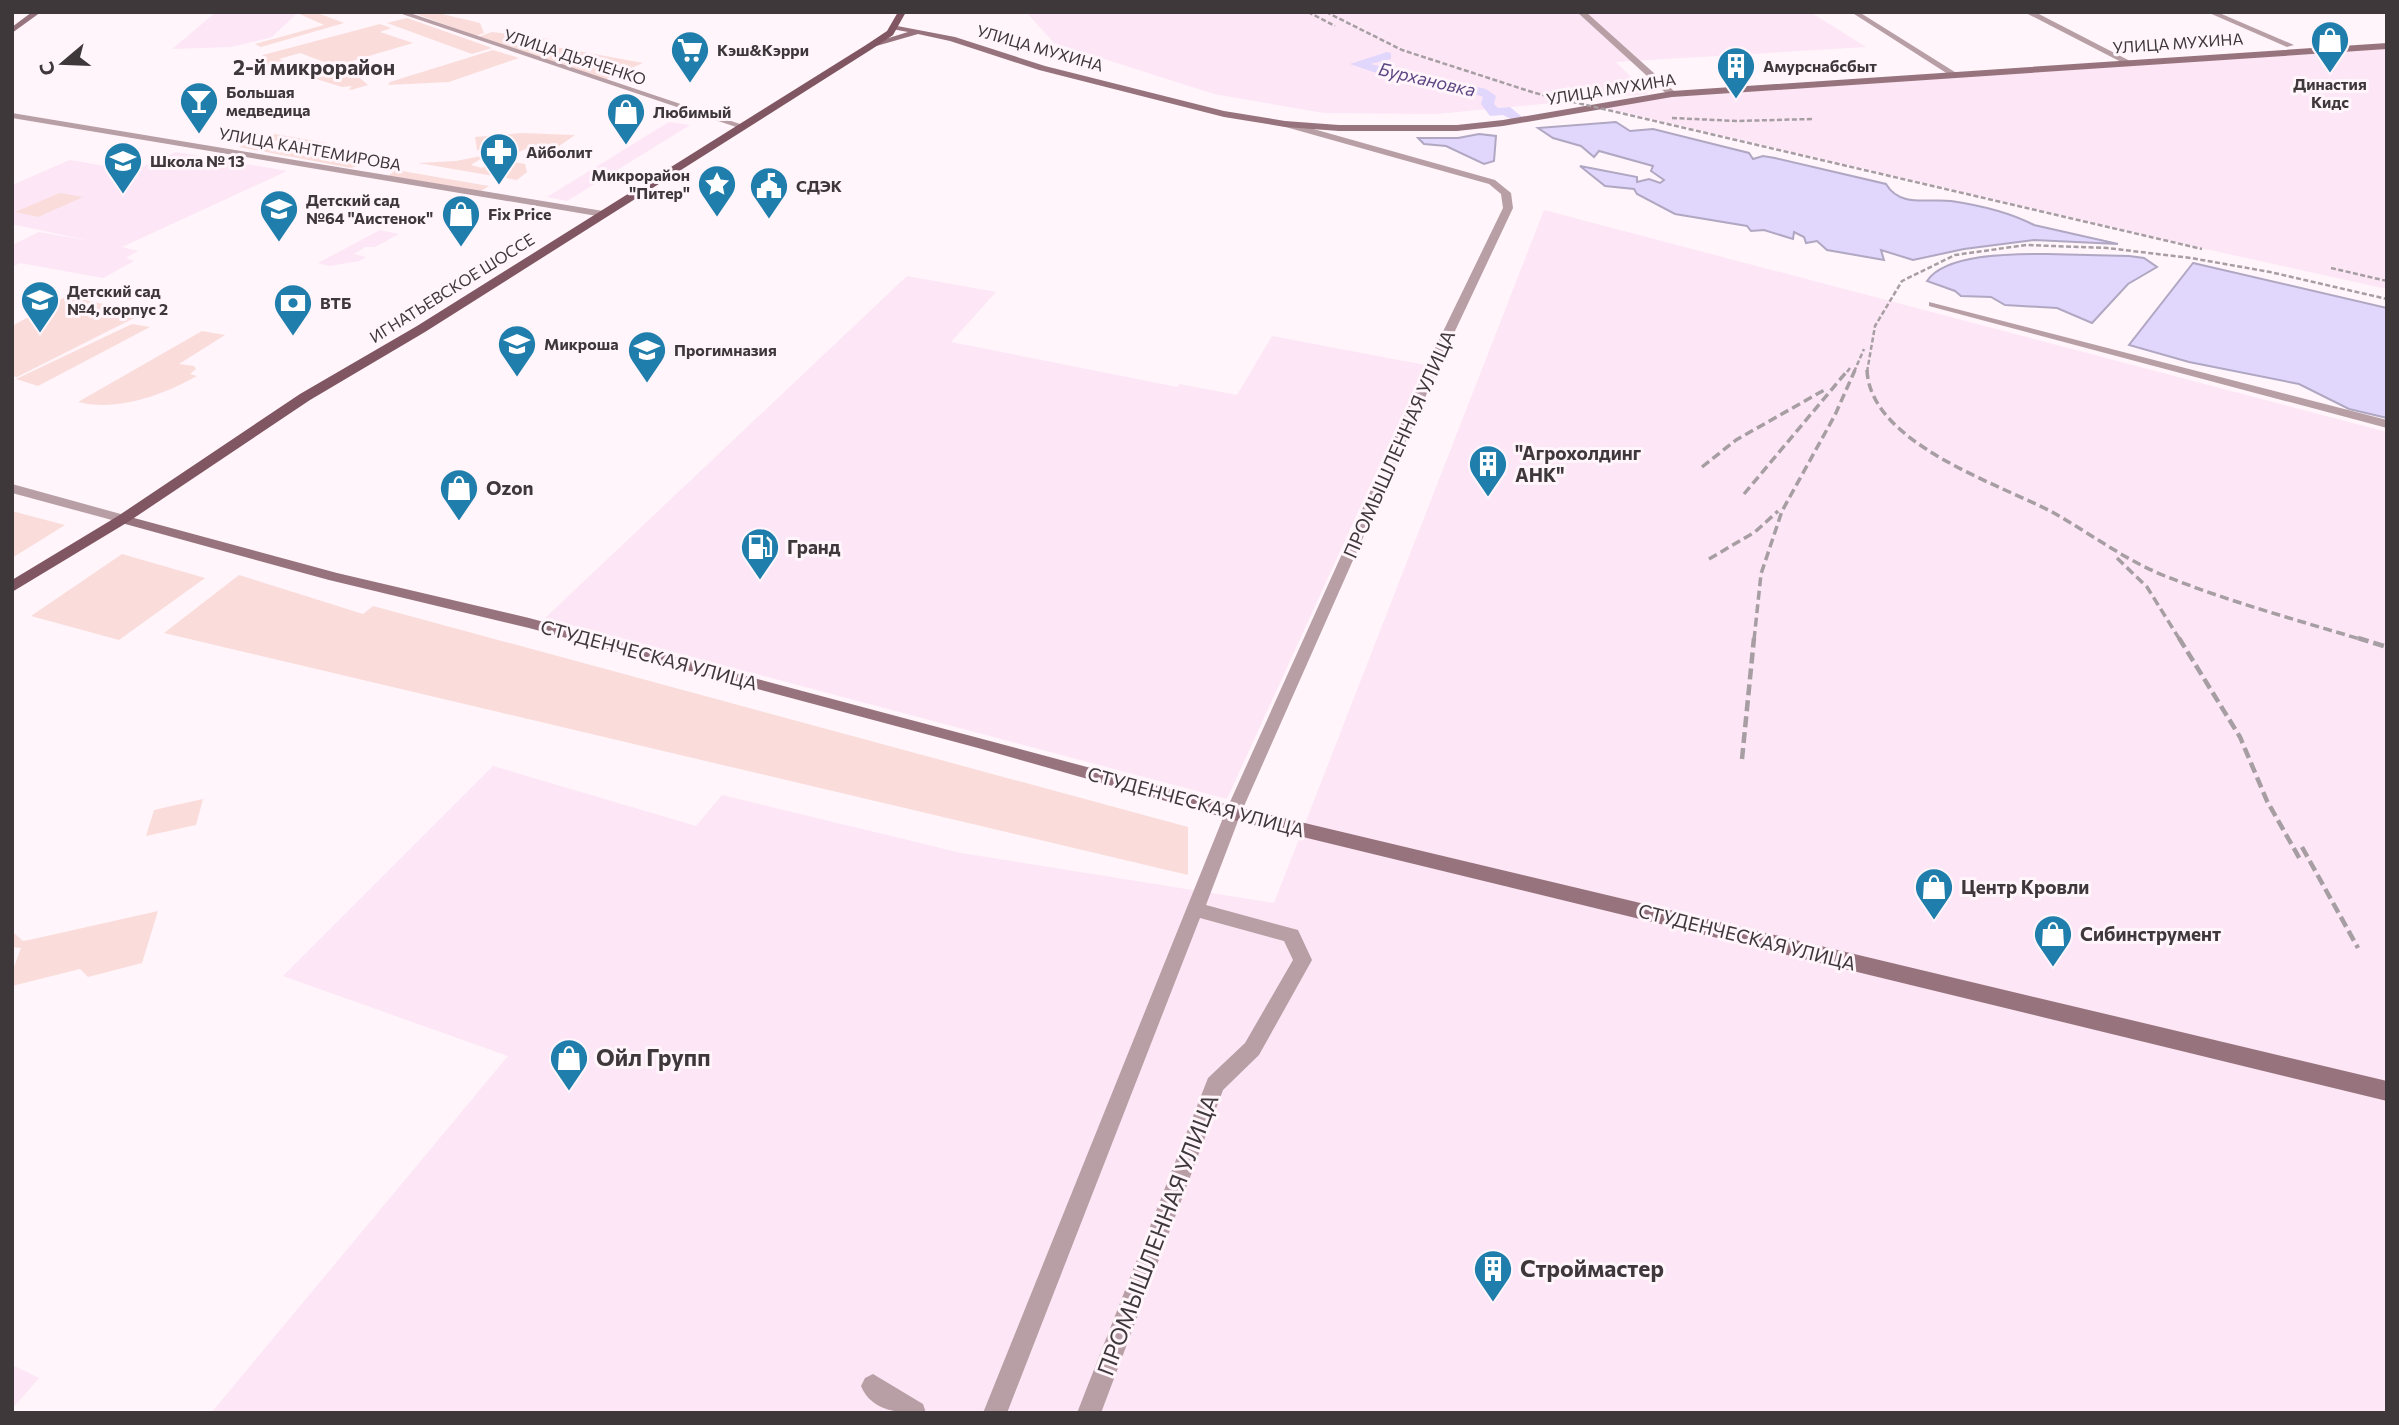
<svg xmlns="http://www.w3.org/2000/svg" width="2399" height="1425" viewBox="0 0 2399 1425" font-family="Commissioner,sans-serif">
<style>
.built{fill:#fde6f5}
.green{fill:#fadddb}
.water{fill:#e1d6fc;stroke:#b0a7c2;stroke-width:2}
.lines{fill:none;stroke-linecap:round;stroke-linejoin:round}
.river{fill:#e1d6fc;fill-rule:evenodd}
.minor{fill:#b89fa5;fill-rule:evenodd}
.tertiary{fill:#b89fa5;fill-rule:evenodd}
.secondary{fill:#97747d;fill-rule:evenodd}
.primary{fill:#7f5661;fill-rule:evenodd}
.rail-far2{stroke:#a69ea3;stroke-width:2.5;stroke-dasharray:5 2.5;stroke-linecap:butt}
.rail-far1{stroke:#a69ea3;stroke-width:3.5;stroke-dasharray:9 4.5;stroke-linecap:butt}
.rail{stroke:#a69ea3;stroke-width:4.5;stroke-dasharray:11 5;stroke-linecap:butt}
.labels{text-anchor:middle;stroke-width:6;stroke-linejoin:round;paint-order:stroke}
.far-street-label{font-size:16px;fill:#3e383b;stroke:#fff5fb}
.far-poi-label{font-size:16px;font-weight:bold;fill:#3e383b;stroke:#fff5fb;text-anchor:start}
.far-water-label{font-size:18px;font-style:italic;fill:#5c4783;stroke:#fff5fb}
.street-label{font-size:19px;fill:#3e383b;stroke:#fff5fb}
.poi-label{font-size:19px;font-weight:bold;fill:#3e383b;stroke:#fff5fb;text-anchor:start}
.far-district-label{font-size:21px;font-weight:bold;fill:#3e383b;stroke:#fff5fb}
.near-poi-label{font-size:23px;font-weight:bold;fill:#3e383b;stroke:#fff5fb;text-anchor:start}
.near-street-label{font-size:23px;fill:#3e383b;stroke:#fff5fb}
</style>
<rect width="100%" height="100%" fill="#fff5fb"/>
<g class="built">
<path d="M 216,12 L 290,12 L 296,14 L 272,37 L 231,47 L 172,49 Z"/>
<path d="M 1026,12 L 1810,12 L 1866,47 L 1616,62 L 1648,94 L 1436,114 L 1324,113 L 1214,94 L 1054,43 Z"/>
<path d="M 2387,48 L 2387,289 L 2201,248 L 1605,108 L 1672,96 Z"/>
<path d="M 669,122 L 690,125 L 567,201 L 547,197 Z"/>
<path d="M 176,152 L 287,171 L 122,247 L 138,251 L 126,258 L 134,261 L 103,278 L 20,263 L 12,267 L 12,245 L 39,232 L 90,241 L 12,224 L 12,185 L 70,160 L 133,171 Z"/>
<path d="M 1544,210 L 2387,432 L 2387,1413 L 211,1413 L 508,1056 L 283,976 L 493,766 L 696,826 L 722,795 L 961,853 L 1274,903 Z"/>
<path d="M 380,230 L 399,234 L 375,247 L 365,247 L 354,254 L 366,257 L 359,261 L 330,266 L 318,263 Z"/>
<path d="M 907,276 L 996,292 L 951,342 L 1177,387 L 1179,384 L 1237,395 L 1272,336 L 1425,365 L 1227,799 L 545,618 Z"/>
<path d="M 12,1365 L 39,1378 L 12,1409 Z"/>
</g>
<g class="green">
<path d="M 295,12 L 315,12 L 344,23 L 261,47 L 255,44 L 324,25 Z"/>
<path d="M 411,12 L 434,12 L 480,23 L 484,33 L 476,36 Z"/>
<path d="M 407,18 L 492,48 L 472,54 L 387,23 Z"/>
<path d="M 380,24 L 391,28 L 380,32 L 413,43 L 335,66 L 300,53 L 279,59 L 310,74 L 302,77 L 257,61 L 263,55 Z"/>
<path d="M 492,32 L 550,39 L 540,44 L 643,63 L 602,81 L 475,38 Z"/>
<path d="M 493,50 L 519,58 L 449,82 L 388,85 L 390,82 Z"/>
<path d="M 339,73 L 360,78 L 368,85 L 351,90 L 349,89 L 352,86 L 342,87 L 313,78 Z"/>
<path d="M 521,133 L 575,135 L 555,149 L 532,146 L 515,154 L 477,150 L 475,137 Z"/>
<path d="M 275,134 L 327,143 L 322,147 L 263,139 L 248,146 L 362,164 L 351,168 L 239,147 Z"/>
<path d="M 481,156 L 482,158 L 471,165 L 482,168 C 497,160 509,161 525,164 L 527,172 L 517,180 L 418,163 L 456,161 Z"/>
<path d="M 396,170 L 489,186 L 481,191 L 388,176 Z"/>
<path d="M 60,193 L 83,197 L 38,217 L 15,212 Z"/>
<path d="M 67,296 L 144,313 L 17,377 L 12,376 L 12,326 Z"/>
<path d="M 132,324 L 150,327 L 38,386 L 16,379 Z"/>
<path d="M 202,331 L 225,335 L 179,364 L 194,366 L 196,369 L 190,374 L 197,376 C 163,395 117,412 78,402 Z"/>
<path d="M 12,511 L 65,525 L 12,558 Z"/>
<path d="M 122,554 L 205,578 L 119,640 L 31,616 Z"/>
<path d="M 239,575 L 363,614 L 373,606 L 1188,827 L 1188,875 L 164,633 Z"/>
<path d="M 203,799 L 196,825 L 146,836 L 154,810 Z"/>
<path d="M 158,911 L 142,963 L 88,977 L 80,969 L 12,986 L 12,972 L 21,948 L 12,947 L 14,933 L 23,941 L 29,940 Z"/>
</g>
<g class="water">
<path d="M 1616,122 L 1630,131 L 1653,129 L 1749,153 L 1753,159 L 1763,156 L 1775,158 L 1886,184 C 1900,208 1929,198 1951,201 C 1978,205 2009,212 2034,225 L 2118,244 L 2034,240 L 1964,249 L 1913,260 L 1881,250 L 1884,260 L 1827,250 L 1817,241 L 1806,243 L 1804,237 L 1794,232 L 1793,239 L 1764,230 L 1751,231 L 1747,226 L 1675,214 L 1637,194 L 1634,189 L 1605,186 L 1580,166 L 1637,177 L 1637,182 L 1649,179 L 1660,183 L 1664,180 L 1651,171 L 1653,166 L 1599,151 L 1594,157 L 1581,146 L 1553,138 L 1538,128 Z"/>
<path d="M 1479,134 L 1496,136 L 1494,161 L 1484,164 L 1446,146 L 1424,144 L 1418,138 L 1458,138 Z"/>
<path d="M 2047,254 L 2129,256 L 2144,258 L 2157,267 L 2128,284 L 2092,323 L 2057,308 L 2005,305 L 1991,297 L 1961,296 L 1955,291 L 1927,281 C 1946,253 2015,254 2047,254 Z"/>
<path d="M 2193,263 L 2387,308 L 2387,418 L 2349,409 L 2299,384 L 2189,362 L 2129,345 Z"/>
</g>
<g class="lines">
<path class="river" d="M 1387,52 L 1391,53 L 1391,59 L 1370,64 L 1486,89 L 1496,96 L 1494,104 L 1498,108 L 1510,107 L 1522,117 L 1515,121 L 1503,115 L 1490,116 L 1481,104 L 1483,97 L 1478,95 L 1388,77 L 1350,64 Z"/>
<g class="minor">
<path d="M 396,12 L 407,12 L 746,126 L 739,128 Z"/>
<path d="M 1851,12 L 1859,12 L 1958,74 L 1951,76 Z"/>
<path d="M 2207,12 L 2217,12 L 2294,45 L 2287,47 Z"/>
<path d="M 12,113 L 603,211 L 608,214 L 603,217 L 12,118 Z"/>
<path d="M 1285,121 L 1495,180 L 1511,193 L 1513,208 L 1447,348 L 1241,813 L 1206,905 L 1298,930 L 1312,960 L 1259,1055 L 1223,1090 L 1101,1413 L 1077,1413 L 1208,1078 L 1245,1043 L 1293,960 L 1284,941 L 1200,918 L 1007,1413 L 983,1413 L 1225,813 L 1435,348 L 1503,208 L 1501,194 L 1489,184 L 1282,126 L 1281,124 Z"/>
<path d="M 1929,302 L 2387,420 L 2387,428 L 1929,306 Z"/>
<path d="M 873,1374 L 923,1404 L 926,1413 C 902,1413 872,1413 861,1386 L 865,1378 Z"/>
</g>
<g class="tertiary">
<path d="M 1577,12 L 1586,12 L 1675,92 L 1675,96 L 1669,96 Z"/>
<path d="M 2024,12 L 2035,12 L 2132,62 L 2125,64 Z"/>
<path d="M 12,484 L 128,516 L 130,519 L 123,523 L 12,493 Z"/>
</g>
<g class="secondary">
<path d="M 32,12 L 41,12 L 12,33 L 12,27 Z"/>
<path d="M 892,25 L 955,37 L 1045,66 L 1224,111 L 1285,121 L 1339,125 L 1457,125 L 1503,120 L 1672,91 L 2387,43 L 2387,49 L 1672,97 L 1503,126 L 1457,131 L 1339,131 L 1285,127 L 1224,117 L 1039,70 L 950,41 L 918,34 L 866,49 L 866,45 L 908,32 L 892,29 Z"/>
<path d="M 123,515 L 337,573 L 529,618 L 1233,806 L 2387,1081 L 2387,1101 L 1233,820 L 978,748 L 529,628 L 329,580 L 118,522 L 116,519 L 118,516 Z"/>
</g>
<path class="primary" d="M 898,12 L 906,12 L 893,35 L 872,49 L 425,332 L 310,400 L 128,522 L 12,592 L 12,580 L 118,516 L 300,394 L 417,326 L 866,45 L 887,31 Z"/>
<g class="rail-far2">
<path d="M 1308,12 L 1335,26"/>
<path d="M 1326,12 L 1402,50 L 1535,93 L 2202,249"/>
<path d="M 1672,118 L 1737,121 L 1812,119"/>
<path d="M 2331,268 L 2387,281"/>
<path d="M 1847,372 L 1850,368"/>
<path d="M 1854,372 L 1864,349"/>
<path d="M 1867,372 L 1875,326 L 1902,281 L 1955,255 L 2026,245 L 2107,248 L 2191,258 L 2270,272 L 2387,299"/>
</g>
<g class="rail-far1">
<path d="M 1867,370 C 1870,444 2000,484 2054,513 C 2091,534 2125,560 2165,576 C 2230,602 2297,620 2363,640"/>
<path d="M 1702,467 L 1736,440 L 1826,389"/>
<path d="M 1744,494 L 1848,370"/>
<path d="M 2117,558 L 2147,587 L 2180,640"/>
<path d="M 1709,559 L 1755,532 L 1778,511"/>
<path d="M 1754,640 L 1761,574 L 1782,511 L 1835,415 L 1855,370"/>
</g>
<g class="rail">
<path d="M 2179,638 L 2240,737 L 2267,801 L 2301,861"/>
<path d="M 2358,638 L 2387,647"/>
<path d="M 1742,759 L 1754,638"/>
<path d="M 2302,847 L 2358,948"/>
</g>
</g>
<defs>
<g id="shop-pin" transform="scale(2.0125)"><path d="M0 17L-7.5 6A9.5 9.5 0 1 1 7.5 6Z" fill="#1f7eab" stroke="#fff5fb"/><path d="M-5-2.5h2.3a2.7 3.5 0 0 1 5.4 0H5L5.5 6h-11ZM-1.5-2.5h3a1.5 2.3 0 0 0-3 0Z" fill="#fff"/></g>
<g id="supermarket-pin" transform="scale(2.0125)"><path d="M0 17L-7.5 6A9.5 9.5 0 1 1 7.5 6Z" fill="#1f7eab" stroke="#fff5fb"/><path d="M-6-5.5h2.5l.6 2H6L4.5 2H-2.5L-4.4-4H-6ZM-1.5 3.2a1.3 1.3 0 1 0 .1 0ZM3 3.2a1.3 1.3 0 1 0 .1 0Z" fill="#fff"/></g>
<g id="building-pin" transform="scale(2.0125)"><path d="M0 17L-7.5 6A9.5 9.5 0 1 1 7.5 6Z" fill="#1f7eab" stroke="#fff5fb"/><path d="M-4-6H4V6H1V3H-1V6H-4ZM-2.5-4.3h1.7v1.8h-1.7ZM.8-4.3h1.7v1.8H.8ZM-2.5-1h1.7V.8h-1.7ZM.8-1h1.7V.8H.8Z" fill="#fff"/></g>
<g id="bar-pin" transform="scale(2.0125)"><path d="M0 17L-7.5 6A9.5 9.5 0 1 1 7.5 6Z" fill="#1f7eab" stroke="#fff5fb"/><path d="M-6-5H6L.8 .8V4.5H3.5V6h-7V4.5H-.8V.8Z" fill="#fff"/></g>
<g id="pharmacy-pin" transform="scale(2.0125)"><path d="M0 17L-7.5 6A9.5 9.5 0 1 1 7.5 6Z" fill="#1f7eab" stroke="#fff5fb"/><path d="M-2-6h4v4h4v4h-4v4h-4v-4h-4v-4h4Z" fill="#fff"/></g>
<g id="school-pin" transform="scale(2.0125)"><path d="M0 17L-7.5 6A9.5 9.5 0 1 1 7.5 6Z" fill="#1f7eab" stroke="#fff5fb"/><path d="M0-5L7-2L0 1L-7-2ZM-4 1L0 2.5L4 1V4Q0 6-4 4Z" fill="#fff"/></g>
<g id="sight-pin" transform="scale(2.0125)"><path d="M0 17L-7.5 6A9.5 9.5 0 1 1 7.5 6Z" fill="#1f7eab" stroke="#fff5fb"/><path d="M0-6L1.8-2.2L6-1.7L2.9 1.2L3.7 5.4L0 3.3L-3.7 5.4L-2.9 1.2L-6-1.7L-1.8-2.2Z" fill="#fff"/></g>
<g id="civic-pin" transform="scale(2.0125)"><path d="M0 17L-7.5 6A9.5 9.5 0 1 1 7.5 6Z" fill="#1f7eab" stroke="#fff5fb"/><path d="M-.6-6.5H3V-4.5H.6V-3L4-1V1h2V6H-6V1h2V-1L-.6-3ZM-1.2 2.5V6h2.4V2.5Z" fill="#fff"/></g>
<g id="bank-pin" transform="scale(2.0125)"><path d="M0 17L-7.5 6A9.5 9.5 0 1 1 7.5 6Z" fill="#1f7eab" stroke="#fff5fb"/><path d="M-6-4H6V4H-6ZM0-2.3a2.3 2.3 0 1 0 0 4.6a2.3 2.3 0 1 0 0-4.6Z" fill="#fff"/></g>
<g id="fuel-pin" transform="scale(2.0125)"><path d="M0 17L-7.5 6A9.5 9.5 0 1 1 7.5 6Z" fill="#1f7eab" stroke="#fff5fb"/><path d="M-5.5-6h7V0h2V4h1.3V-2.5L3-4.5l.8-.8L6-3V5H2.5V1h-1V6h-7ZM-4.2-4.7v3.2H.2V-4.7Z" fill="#fff"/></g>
</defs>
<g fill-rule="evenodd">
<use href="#shop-pin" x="2330" y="40"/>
<use href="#supermarket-pin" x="690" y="50"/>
<use href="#building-pin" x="1736" y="66"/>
<use href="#bar-pin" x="199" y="101"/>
<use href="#shop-pin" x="626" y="112"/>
<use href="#pharmacy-pin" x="499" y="152"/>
<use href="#school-pin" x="123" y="161"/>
<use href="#sight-pin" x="717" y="184"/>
<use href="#civic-pin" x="769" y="186"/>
<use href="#school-pin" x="279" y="209"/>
<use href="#shop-pin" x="461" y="214"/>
<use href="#school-pin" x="40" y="300"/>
<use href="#bank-pin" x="293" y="303"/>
<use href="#school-pin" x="517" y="344"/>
<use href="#school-pin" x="647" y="350"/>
<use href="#building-pin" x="1488" y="464"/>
<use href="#shop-pin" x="459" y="488"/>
<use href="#fuel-pin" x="760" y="547"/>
<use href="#shop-pin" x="1934" y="887"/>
<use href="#shop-pin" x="2053" y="934"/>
<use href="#shop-pin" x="569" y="1058"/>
<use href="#building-pin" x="1493" y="1269"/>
</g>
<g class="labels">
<g class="far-street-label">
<text transform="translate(2178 43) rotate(-4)" y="6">УЛИЦА МУХИНА</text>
<text transform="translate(1040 48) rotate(16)" y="6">УЛИЦА МУХИНА</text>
<text transform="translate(575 57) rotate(18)" y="6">УЛИЦА ДЬЯЧЕНКО</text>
<text transform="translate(1611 89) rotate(-9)" y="6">УЛИЦА МУХИНА</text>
<text transform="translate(310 149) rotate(10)" y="6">УЛИЦА КАНТЕМИРОВА</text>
<text transform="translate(452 288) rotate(-32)" y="6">ИГНАТЬЕВСКОЕ ШОССЕ</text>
</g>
<g class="far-poi-label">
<text x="717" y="56">Кэш&amp;Кэрри</text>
<text x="1763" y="72">Амурснабсбыт</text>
<text x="2330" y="90" text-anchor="middle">Династия<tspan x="2330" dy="18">Кидс</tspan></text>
<text x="226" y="98">Большая<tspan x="226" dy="18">медведица</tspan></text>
<text x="653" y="118">Любимый</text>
<text x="526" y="158">Айболит</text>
<text x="150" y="167">Школа № 13</text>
<text x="690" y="181" text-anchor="end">Микрорайон<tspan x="690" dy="18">"Питер"</tspan></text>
<text x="796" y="192">СДЭК</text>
<text x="306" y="206">Детский сад<tspan x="306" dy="18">№64 "Аистенок"</tspan></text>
<text x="488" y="220">Fix Price</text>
<text x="67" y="297">Детский сад<tspan x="67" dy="18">№4, корпус 2</tspan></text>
<text x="320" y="309">ВТБ</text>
<text x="544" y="350">Микроша</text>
<text x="674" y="356">Прогимназия</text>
</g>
<g class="far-water-label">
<text transform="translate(1427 80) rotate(13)" y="6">Бурхановка</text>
</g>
<g class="street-label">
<text transform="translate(1399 444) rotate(-66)" y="7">ПРОМЫШЛЕННАЯ УЛИЦА</text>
<text transform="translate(649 655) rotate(15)" y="7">СТУДЕНЧЕСКАЯ УЛИЦА</text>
<text transform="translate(1196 802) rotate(15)" y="7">СТУДЕНЧЕСКАЯ УЛИЦА</text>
<text transform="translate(1747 937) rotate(14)" y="7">СТУДЕНЧЕСКАЯ УЛИЦА</text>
</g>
<g class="poi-label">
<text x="1515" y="460">"Агрохолдинг<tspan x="1515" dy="22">АНК"</tspan></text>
<text x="486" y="495">Ozon</text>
<text x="787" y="554">Гранд</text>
<text x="1961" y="894">Центр Кровли</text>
<text x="2080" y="941">Сибинструмент</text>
</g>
<g class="far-district-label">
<text x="314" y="75">2-й микрорайон</text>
</g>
<g class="near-poi-label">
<text x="596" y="1066">Ойл Групп</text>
<text x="1520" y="1277">Строймастер</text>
</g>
<g class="near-street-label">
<text transform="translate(1158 1235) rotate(-69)" y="8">ПРОМЫШЛЕННАЯ УЛИЦА</text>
</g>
</g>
<rect width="2399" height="1425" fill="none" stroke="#3e383b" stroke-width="28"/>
<g transform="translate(63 63) rotate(251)" stroke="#fff5fb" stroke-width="5" paint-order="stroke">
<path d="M0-5L12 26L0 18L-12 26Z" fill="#3e383b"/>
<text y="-10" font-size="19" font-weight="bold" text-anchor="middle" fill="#3e383b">С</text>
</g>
</svg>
